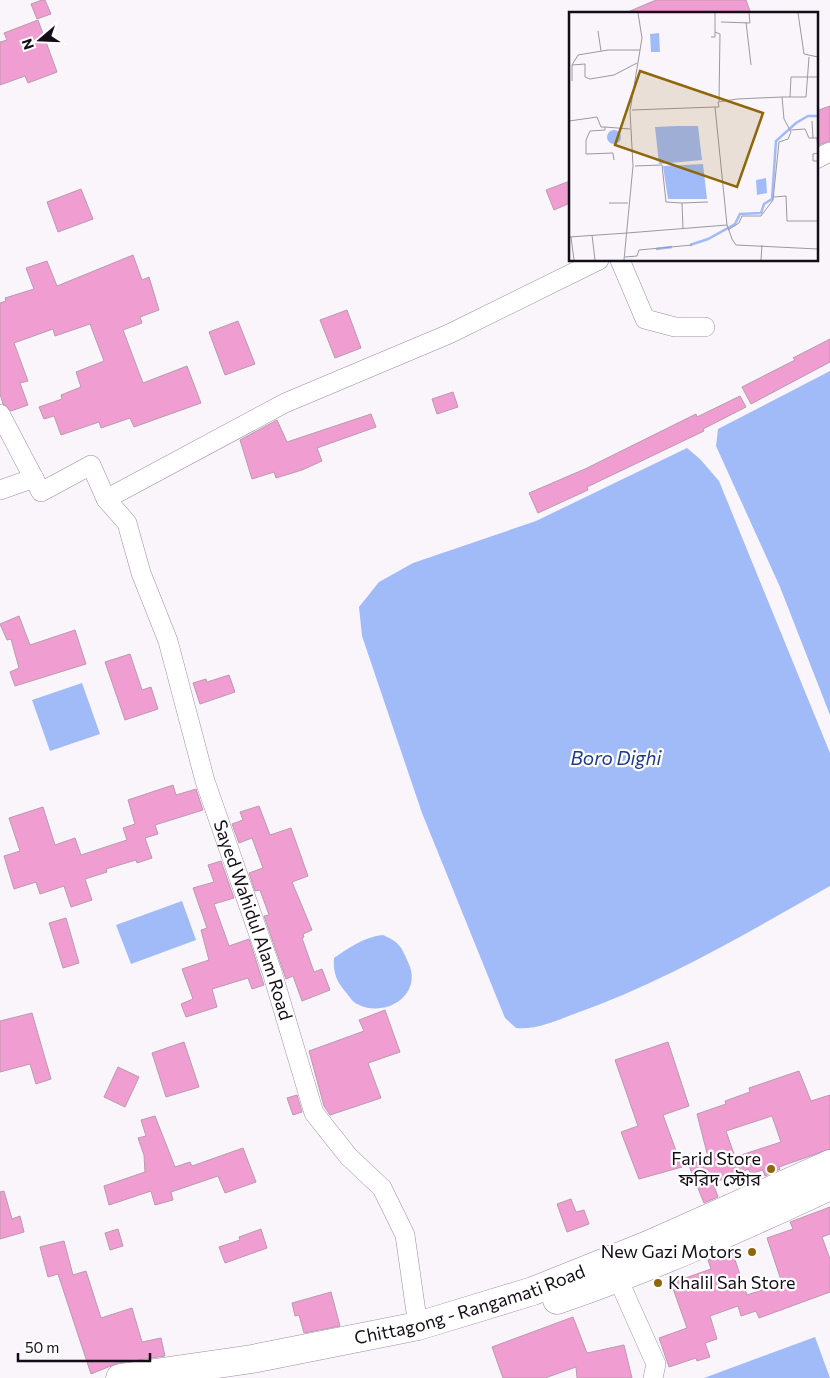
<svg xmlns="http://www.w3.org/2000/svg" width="830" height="1378" viewBox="0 0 830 1378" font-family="Commissioner,'Noto Sans Bengali',sans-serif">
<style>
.water{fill:#a1bbf8}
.building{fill:#f09ed2;stroke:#ba9aad;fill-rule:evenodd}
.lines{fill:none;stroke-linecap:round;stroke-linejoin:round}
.minor-casing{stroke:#a08ba7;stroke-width:20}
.highway-casing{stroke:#a08ba7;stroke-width:29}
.minor{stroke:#fff;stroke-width:19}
.highway{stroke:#fff;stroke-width:28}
.poi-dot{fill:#8e670b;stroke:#fff;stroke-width:2}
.labels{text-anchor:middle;stroke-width:4.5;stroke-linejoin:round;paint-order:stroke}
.street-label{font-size:18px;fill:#140d17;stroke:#fff}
.poi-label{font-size:18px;fill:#140d17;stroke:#fff;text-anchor:end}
.water-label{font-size:19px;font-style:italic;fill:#20398f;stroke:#fff}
.inset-river{fill:none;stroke:#a1bbf8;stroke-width:2.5}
.inset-road{fill:none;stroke:#9d98a0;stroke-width:1}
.view{fill:#8e670b;fill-opacity:0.15;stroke:#8e670b;stroke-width:2.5}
.inset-edge{fill:none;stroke:#140d17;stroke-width:2.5}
</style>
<rect width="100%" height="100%" fill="#f9f5fb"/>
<g class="water">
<path d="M 830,371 L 830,715 L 780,587 L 716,446 L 718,429 Z"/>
<path d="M 687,448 L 700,459 L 719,481 L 830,753 L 830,886 C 747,933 665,982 574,1014 C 555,1021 536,1030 516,1028 L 505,1018 L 422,813 L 362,636 L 359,607 L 379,582 L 413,563 L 536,521 Z"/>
<path d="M 82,683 L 100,734 L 50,751 L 32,700 Z"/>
<path d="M 182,901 L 196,940 L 131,964 L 116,925 Z"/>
<path d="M 383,935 C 400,943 401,946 408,962 C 424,995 385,1019 357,1004 C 352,1002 348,994 344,990 C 336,980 333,971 334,958 C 350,947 364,937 383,935 Z"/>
<path d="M 815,1337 L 830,1378 L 704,1378 Z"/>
</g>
<g class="building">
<path d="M 42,0 L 45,0 L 51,14 L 37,19 L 31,4 Z"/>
<path d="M 656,0 L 746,0 L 751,14 L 623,14 Z"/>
<path d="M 38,20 L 57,72 L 28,83 L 25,76 L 0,85 L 0,42 L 7,40 L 4,33 Z"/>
<path d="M 830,106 L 830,141 L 816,146 L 816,111 Z"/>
<path d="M 570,181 L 570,203 L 554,210 L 546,190 Z"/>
<path d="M 81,189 L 93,219 L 58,232 L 47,202 Z"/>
<path d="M 133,255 L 142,280 L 149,277 L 159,310 L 140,317 L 142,323 L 123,330 L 138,370 L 143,383 L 187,366 L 201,403 L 134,427 L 130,418 L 101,428 L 99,422 L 61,435 L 54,416 L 44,419 L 39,407 L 62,399 L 61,395 L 81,387 L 76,372 L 104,361 L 90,324 L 55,336 L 53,329 L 14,343 L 28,381 L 20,383 L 28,405 L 11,411 L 3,404 L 0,394 L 0,303 L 6,301 L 5,298 L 34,289 L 26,268 L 47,261 L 57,286 Z"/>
<path d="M 347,310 L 361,348 L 335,358 L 320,320 Z"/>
<path d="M 238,321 L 255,364 L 225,375 L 209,332 Z"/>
<path d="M 830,339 L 830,362 L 751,404 L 742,387 L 795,360 L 793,358 Z"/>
<path d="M 453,392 L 458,407 L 437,414 L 432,399 Z"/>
<path d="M 740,396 L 746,407 L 703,429 L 704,431 L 587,487 L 588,490 L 538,513 L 529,493 L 585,469 L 696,414 L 697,417 Z"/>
<path d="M 371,414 L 376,427 L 317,448 L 322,461 L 302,470 L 276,478 L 274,472 L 252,479 L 240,440 L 277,420 L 287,442 Z"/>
<path d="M 19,616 L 30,645 L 75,630 L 86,664 L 15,686 L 10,672 L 19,668 L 11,639 L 7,640 L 0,624 Z"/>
<path d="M 130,654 L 142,690 L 151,687 L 158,709 L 125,720 L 105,662 Z"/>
<path d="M 229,675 L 235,692 L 200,704 L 193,683 L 206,679 L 207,682 Z"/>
<path d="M 173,785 L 176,795 L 196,789 L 203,810 L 155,825 L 158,834 L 145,838 L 152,858 L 137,863 L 136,860 L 106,869 L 107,872 L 85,879 L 92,900 L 71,907 L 64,886 L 40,894 L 36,882 L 14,889 L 4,856 L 20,851 L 9,818 L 43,807 L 55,845 L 75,838 L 81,855 L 127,840 L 123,828 L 135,824 L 128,800 Z"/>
<path d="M 259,806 L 270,835 L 291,828 L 308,876 L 292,882 L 312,930 L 303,934 L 304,937 L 302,938 L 314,972 L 322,969 L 330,990 L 302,1001 L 293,976 L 286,979 L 264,916 L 269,915 L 260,890 L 255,891 L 249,873 L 263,868 L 252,838 L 239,843 L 232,824 L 243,820 L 240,812 Z"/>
<path d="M 221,861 L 234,898 L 214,904 L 229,946 L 249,939 L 264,985 L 252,989 L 248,978 L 212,989 L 217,1007 L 186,1017 L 181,1004 L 193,999 L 182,969 L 209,960 L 201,930 L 207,928 L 193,888 L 214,882 L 208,865 Z"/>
<path d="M 66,918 L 79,963 L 63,968 L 49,923 Z"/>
<path d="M 385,1010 L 400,1052 L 368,1063 L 381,1098 L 330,1115 L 324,1106 L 309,1051 L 364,1031 L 359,1020 Z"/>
<path d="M 32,1013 L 51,1079 L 36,1084 L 30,1064 L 0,1072 L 0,1021 Z"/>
<path d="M 184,1042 L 199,1087 L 166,1097 L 152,1053 Z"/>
<path d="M 668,1042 L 689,1106 L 663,1115 L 682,1167 L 639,1179 L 621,1132 L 638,1126 L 615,1060 Z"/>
<path d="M 118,1067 L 139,1077 L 125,1107 L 104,1097 Z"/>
<path d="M 799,1071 L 811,1101 L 830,1095 L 830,1149 L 779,1167 L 780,1169 L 765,1176 L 763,1170 L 750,1174 L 749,1169 L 713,1183 L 718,1197 L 704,1203 L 689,1166 L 708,1157 L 697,1114 L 726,1104 L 725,1101 L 750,1092 L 749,1088 ZM 772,1116 L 781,1142 L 735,1157 L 726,1131 Z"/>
<path d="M 297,1095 L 302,1112 L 293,1115 L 287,1098 Z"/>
<path d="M 155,1116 L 175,1167 L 190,1162 L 192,1166 L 243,1148 L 256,1182 L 225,1193 L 218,1176 L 171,1192 L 173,1200 L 155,1205 L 151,1191 L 109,1205 L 104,1186 L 145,1172 L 144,1155 L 138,1138 L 146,1136 L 141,1120 Z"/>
<path d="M 4,1191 L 12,1219 L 20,1216 L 24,1232 L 0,1239 L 0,1192 Z"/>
<path d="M 571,1199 L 576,1212 L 584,1210 L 589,1224 L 567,1232 L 557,1204 Z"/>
<path d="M 830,1207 L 830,1234 L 822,1237 L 830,1259 L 830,1292 L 759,1318 L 756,1311 L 741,1316 L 738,1306 L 710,1316 L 717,1339 L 705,1343 L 710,1357 L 697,1361 L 696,1358 L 669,1367 L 659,1338 L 687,1328 L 671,1283 L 711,1269 L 708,1260 L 732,1251 L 747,1295 L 782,1283 L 767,1238 L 793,1229 L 790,1222 Z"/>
<path d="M 118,1229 L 123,1246 L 110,1250 L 105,1233 Z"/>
<path d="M 261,1229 L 267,1248 L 225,1263 L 219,1247 L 240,1240 L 239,1237 Z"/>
<path d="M 64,1241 L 73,1275 L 86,1271 L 101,1318 L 132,1308 L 142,1342 L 161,1338 L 165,1356 L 118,1363 L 91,1374 L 58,1274 L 48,1277 L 40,1247 Z"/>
<path d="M 331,1292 L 340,1326 L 304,1333 L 299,1315 L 295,1316 L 292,1303 Z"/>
<path d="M 573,1317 L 587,1353 L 624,1345 L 632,1378 L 577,1378 L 576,1367 L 545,1378 L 503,1378 L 492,1347 Z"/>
</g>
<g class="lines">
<g class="minor-casing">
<g id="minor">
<path d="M 816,159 L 830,152"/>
<path d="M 620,260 L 645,319 L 675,327 L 705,327"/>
<path d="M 0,414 L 41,492 L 91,465 L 106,499 L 285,403 L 449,334 L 599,260"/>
<path d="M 0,490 L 34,478"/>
<path id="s1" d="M 106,499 L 127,523 L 141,573 L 168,641 L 205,781 L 272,972 L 314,1113 L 349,1157 L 382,1188 L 405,1235 L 418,1326"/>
<path d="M 618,1279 L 656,1364 L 653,1378"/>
</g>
</g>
<g class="highway-casing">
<g id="highway">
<path d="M 557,1300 C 651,1268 740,1228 830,1186"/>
<path id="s2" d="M 120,1378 L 252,1359 L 418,1326 L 533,1291 L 648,1245 L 830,1164"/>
</g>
</g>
<use href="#minor" class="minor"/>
<use href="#highway" class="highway"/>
</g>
<g class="poi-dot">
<circle cx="771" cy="1169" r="5"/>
<circle cx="752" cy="1252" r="5"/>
<circle cx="658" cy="1283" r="5"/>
</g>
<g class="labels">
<g class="street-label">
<text dy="6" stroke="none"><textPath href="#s1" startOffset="449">Sayed Wahidul Alam Road</textPath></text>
<text dy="6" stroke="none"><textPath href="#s2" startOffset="358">Chittagong - Rangamati Road</textPath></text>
</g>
<g class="poi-label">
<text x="761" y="1165">Farid Store<tspan x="761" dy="21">ফরিদ স্টোর</tspan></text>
<text x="742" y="1258">New Gazi Motors</text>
<text x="668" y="1289" text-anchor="start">Khalil Sah Store</text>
</g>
<g class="water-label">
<text x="616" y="765">Boro Dighi</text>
</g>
</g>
<g transform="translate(569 12)">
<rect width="249" height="249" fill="#f9f5fb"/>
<path d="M 90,21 L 91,40 L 82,40 L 81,22 ZM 108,114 L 129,114 L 133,148 L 90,152 L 86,115 ZM38 125a7 7 0 1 1 14 0a7 7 0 1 1-14 0ZM 134,152 L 138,187 L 99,187 L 94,154 ZM 197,166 L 198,181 L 188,183 L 187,168 Z" fill="#a1bbf8"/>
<path class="inset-river" d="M 121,233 L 139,227 L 166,212 L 171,202 L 192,201 L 195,192 L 203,187 L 207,129 L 227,111 L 239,104 L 249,104M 87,237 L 103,235"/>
<path class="inset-road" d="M 146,1 L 146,20M 229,1 L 235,42 L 249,45M 152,10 L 181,11 L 180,1M 177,10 L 182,53M 29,19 L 32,39M 142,25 L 146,25 L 146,20 L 151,22 L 150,89M 3,53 L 16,52 L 16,65 L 21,67 L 45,63 L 68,51M 3,69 L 3,53 L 9,43 L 39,38 L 71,38M 213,85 L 237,85 L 240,45M 221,85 L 222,65 L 249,65M 63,98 L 146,95M 0,109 L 28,105 L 32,115 L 36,115M 243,109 L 244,126M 222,118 L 236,117 L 240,126 L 248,126 L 249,138M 249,141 L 244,142 L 244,149 L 249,149M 45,148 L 44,141 L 17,142 L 17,128 L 21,119 L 36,118 L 36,115 L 61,117M 66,154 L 93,153 L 97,190 L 113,191 L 114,217M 205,185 L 217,184 L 218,209 L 249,209M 40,191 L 59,191M 113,191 L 139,190M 159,218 L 170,211 L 173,204 L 192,204 L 204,188 L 210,130 L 219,127 L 222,120 L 215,107 L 213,85 L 168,87 L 149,90 L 150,95 L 146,95 L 158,213 L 163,227 L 167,233 L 249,237M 58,221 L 158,213M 23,223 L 26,248M 0,225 L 58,221M 2,225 L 5,248M 56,245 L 68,244 L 70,238 L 123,233M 55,248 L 64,154 L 61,99 L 73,26 L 69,1M 192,248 L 193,233"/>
<path class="view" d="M 71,59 L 194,101 L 168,175 L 46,133 Z"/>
<rect width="249" height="249" class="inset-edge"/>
</g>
<g transform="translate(40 40) rotate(251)" stroke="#ffffff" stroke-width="4" paint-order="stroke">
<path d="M0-4L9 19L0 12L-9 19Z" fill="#140d17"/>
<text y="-8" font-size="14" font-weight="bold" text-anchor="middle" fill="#140d17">N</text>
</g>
<path d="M18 1353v8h132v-8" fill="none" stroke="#140d17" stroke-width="2.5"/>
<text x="25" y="1353" font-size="15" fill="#140d17" stroke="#ffffff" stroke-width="4" paint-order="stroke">50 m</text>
</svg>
